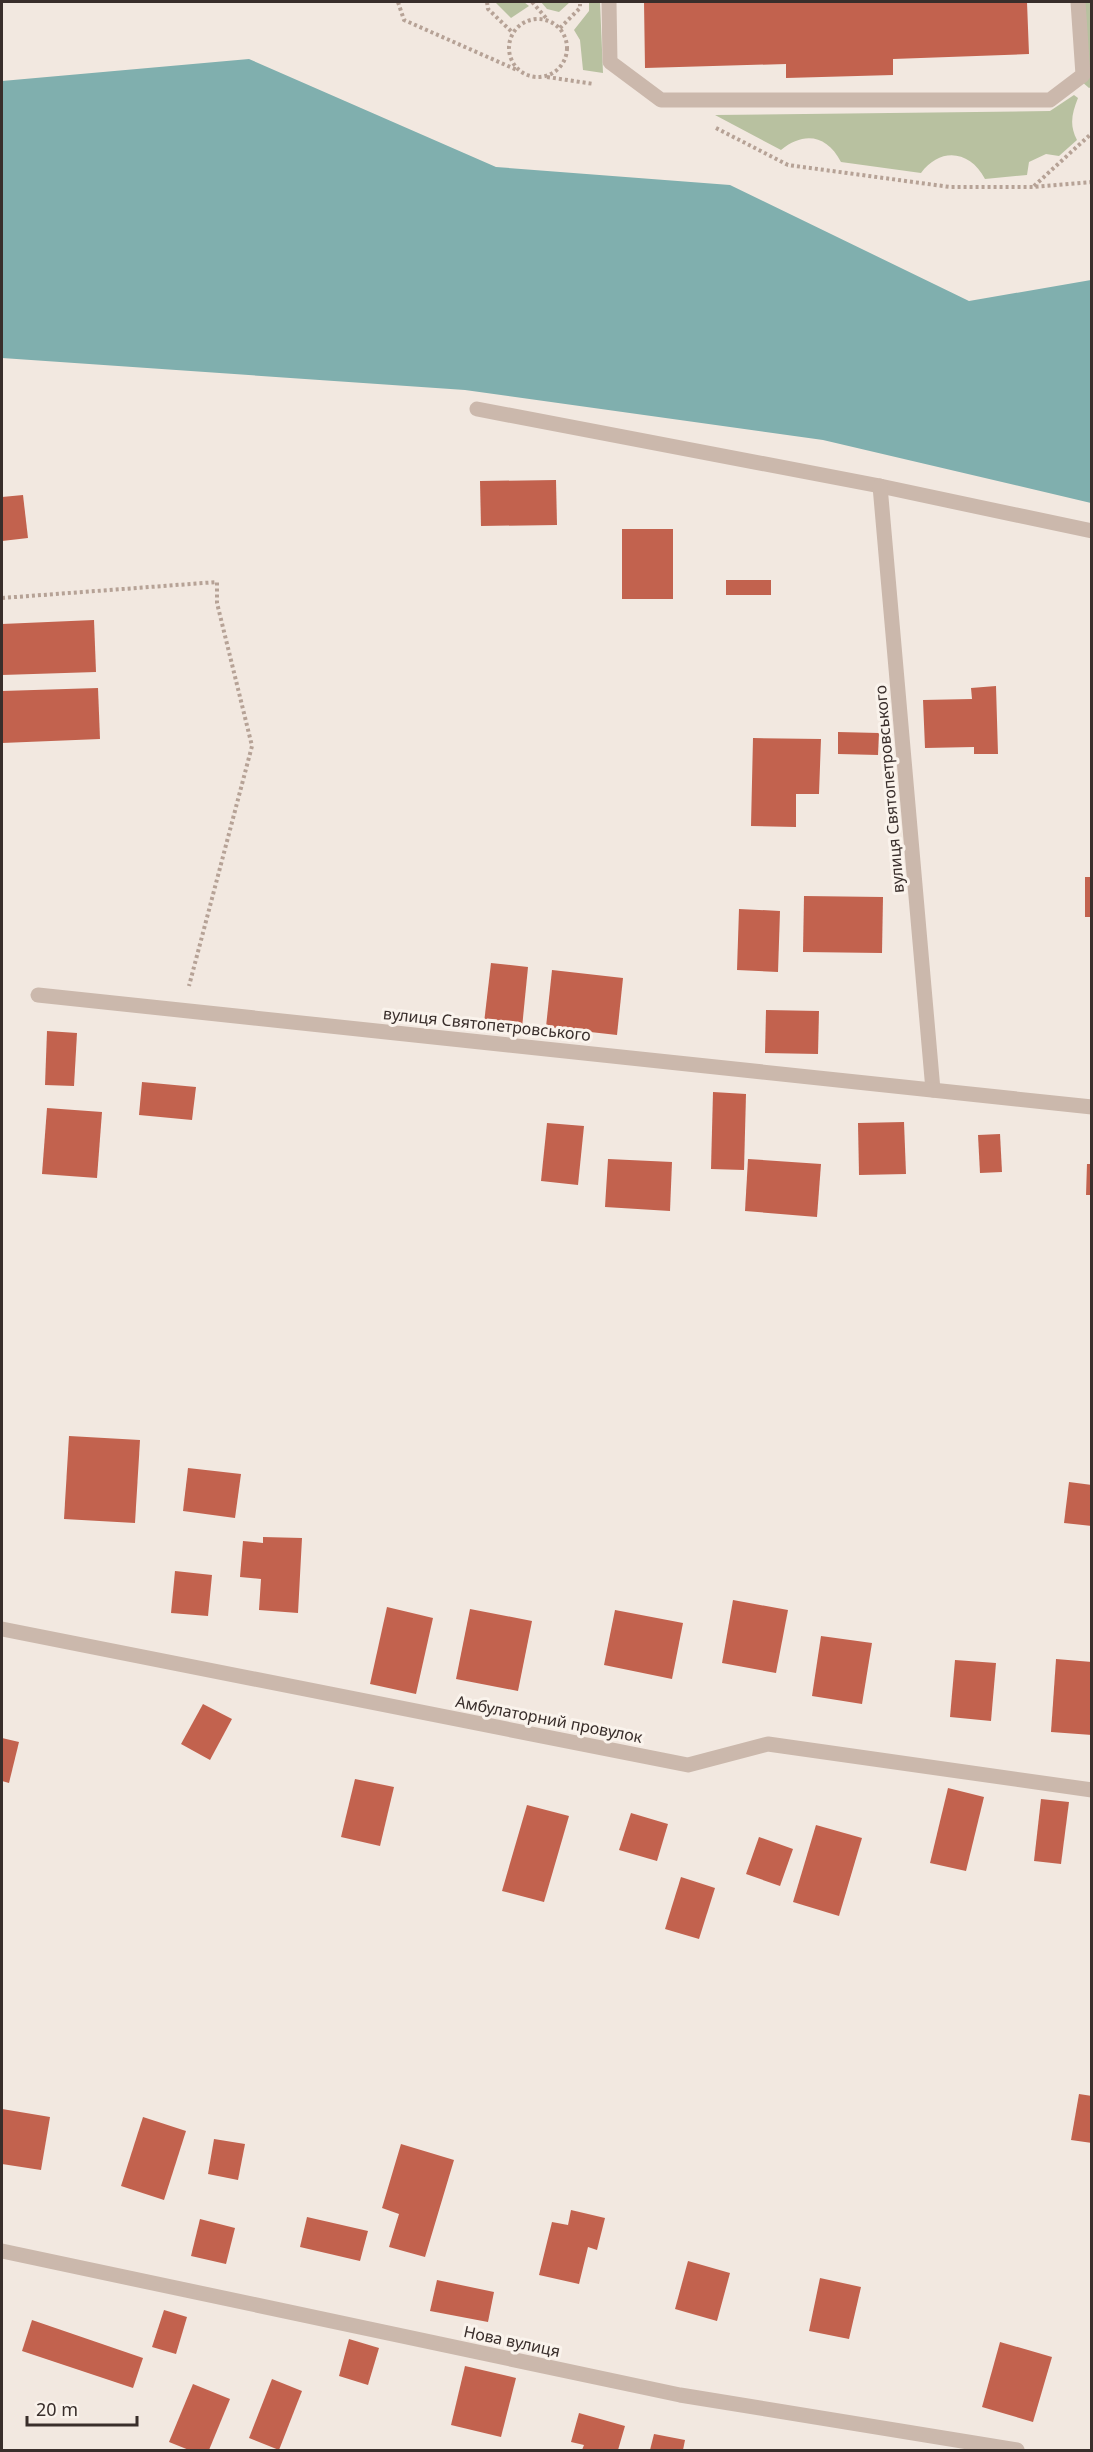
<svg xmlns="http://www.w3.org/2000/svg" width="1093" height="2452" viewBox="0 0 1093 2452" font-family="'Noto Sans',sans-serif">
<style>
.green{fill:#b8c1a0}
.water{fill:#80afae}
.building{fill:#c2624e}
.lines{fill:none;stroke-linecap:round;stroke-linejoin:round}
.path{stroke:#b6a296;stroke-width:4;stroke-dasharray:3 3;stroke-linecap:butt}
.minor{stroke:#cbb8ac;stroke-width:15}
.labels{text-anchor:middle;stroke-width:6;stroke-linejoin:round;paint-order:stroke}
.street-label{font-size:16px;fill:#392e2b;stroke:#faf3ec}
</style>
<rect width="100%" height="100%" fill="#f2e8e0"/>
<g class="green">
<path d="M 495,2 L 524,2 L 529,6 L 511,18 Z"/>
<path d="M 541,2 L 570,2 L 559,12 L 547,9 Z"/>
<path d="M 589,2 L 600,2 L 603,73 L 583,70 L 580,40 L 574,30 L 589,11 Z"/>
<path d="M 1085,2 L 1091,2 L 1091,87 L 1089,88 L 1081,81 Z"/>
<path d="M 1074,95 L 1078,98 C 1072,113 1069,125 1077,140 L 1059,156 L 1046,154 L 1029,162 L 1027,175 L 985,179 C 970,150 940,147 921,173 L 841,162 C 827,135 804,131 781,150 L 715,115 L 1050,111 Z"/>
</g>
<path class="water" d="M 249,59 L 496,167 L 730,185 L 969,301 L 1091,280 L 1091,503 L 823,440 L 465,390 L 2,358 L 2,81 Z"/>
<g class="building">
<path d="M 644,2 L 1027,2 L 1029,54 L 893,59 L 893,75 L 786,78 L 786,64 L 645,68 Z"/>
<path d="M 556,480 L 557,525 L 481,526 L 480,481 Z"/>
<path d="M 23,495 L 28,538 L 2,541 L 2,497 Z"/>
<rect x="622" y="529" width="51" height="70"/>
<rect x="726" y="580" width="45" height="15"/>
<path d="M 94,620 L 96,672 L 2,675 L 2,624 Z"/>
<path d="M 996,686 L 998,754 L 974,754 L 974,747 L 925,748 L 923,700 L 972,699 L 971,688 Z"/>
<path d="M 98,688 L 100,739 L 2,743 L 2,691 Z"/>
<path d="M 838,732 L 879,733 L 878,755 L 838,754 Z"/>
<path d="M 753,738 L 821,739 L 819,794 L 796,794 L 796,827 L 751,826 Z"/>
<rect x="1085" y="877" width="7" height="40"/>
<path d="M 804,896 L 883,897 L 882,953 L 803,952 Z"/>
<path d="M 739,909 L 780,911 L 778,972 L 737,970 Z"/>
<path d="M 491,963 L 528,967 L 522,1028 L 484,1023 Z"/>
<path d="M 552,970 L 623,978 L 617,1035 L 546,1027 Z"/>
<path d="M 766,1010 L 819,1011 L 818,1054 L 765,1053 Z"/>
<path d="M 47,1031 L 77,1033 L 74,1086 L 45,1085 Z"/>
<path d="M 142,1082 L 196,1087 L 192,1120 L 139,1115 Z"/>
<path d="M 713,1092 L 746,1094 L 744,1170 L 711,1169 Z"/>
<path d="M 47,1108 L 102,1112 L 97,1178 L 42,1174 Z"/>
<path d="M 904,1122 L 906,1174 L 859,1175 L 858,1123 Z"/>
<path d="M 547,1123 L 584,1126 L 578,1185 L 541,1181 Z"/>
<path d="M 1000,1134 L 1002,1172 L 980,1173 L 978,1135 Z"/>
<path d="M 608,1159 L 672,1162 L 670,1211 L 605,1207 Z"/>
<path d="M 748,1159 L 821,1164 L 817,1217 L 745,1211 Z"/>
<path d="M 1087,1164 L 1092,1164 L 1092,1195 L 1086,1195 Z"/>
<path d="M 69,1436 L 140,1440 L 135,1523 L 64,1519 Z"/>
<path d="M 188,1468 L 241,1474 L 235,1518 L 183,1511 Z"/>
<path d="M 1069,1482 L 1092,1485 L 1092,1526 L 1064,1523 Z"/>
<path d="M 263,1537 L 302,1538 L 298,1613 L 259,1610 L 261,1579 L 240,1577 L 243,1541 L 263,1543 Z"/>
<path d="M 175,1571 L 212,1575 L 208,1616 L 171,1613 Z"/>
<path d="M 733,1600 L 788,1610 L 776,1673 L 722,1663 Z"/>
<path d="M 387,1607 L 433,1618 L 416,1694 L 370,1684 Z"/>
<path d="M 470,1609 L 532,1621 L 518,1691 L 456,1679 Z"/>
<path d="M 615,1610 L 683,1623 L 672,1679 L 604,1665 Z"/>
<path d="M 821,1636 L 872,1643 L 862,1704 L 812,1696 Z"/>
<path d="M 1056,1659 L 1092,1662 L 1092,1735 L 1051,1732 Z"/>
<path d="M 955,1660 L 996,1663 L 991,1721 L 950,1717 Z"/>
<path d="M 203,1704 L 232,1719 L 210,1760 L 181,1744 Z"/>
<path d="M 2,1738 L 19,1742 L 9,1783 L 2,1781 Z"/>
<path d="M 355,1779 L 394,1787 L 380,1846 L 341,1837 Z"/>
<path d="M 948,1788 L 984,1797 L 966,1871 L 930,1863 Z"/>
<path d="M 1041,1799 L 1069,1802 L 1061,1864 L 1034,1861 Z"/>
<path d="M 527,1805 L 569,1816 L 544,1902 L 502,1891 Z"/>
<path d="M 631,1813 L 668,1824 L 657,1861 L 619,1850 Z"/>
<path d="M 816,1825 L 862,1838 L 839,1916 L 793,1902 Z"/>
<path d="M 759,1837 L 793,1849 L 780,1886 L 746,1874 Z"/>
<path d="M 681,1877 L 715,1888 L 699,1939 L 665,1929 Z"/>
<path d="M 1079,2094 L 1092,2096 L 1092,2143 L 1071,2140 Z"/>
<path d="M 2,2109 L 50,2117 L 41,2170 L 2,2164 Z"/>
<path d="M 143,2117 L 186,2131 L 164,2200 L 121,2186 Z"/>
<path d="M 214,2139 L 245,2144 L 238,2180 L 208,2174 Z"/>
<path d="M 401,2144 L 454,2160 L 425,2257 L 389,2247 L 399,2214 L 382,2208 Z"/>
<path d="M 571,2210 L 605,2218 L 597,2250 L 588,2247 L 579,2284 L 539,2275 L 552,2222 L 568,2225 Z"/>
<path d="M 307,2217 L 368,2231 L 360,2261 L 300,2247 Z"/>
<path d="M 200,2219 L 235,2228 L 226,2264 L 191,2256 Z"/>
<path d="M 688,2261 L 730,2273 L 717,2321 L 675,2309 Z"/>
<path d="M 820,2278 L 861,2287 L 849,2339 L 809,2331 Z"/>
<path d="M 437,2280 L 494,2292 L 488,2322 L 430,2311 Z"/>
<path d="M 164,2310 L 187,2317 L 176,2354 L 152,2347 Z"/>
<path d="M 32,2320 L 143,2358 L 133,2388 L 22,2351 Z"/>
<path d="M 349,2339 L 379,2348 L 368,2385 L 339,2376 Z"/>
<path d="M 1000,2342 L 1052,2357 L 1033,2422 L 982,2407 Z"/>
<path d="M 465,2366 L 516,2378 L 501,2437 L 451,2425 Z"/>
<path d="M 272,2379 L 302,2391 L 279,2450 L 249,2438 Z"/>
<path d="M 193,2384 L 230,2399 L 209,2450 L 189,2450 L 169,2442 Z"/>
<path d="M 579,2413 L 625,2426 L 618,2450 L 582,2450 L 584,2445 L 571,2442 Z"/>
<path d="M 654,2434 L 685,2440 L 683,2450 L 650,2450 Z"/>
</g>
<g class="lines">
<g class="path">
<path d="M 398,2 L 404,20 L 517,70"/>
<path d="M 487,2 L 488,9 L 513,33"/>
<path d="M 532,2 L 547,19"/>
<circle cx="538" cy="48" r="29"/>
<path d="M 560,28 L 580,8 L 580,4"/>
<path d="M 547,77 L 594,84"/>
<path d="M 716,128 L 788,165 L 950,187 L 1033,187 L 1092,182"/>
<path d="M 1034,186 L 1092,133"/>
<path d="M 2,598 L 217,582 L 217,603 L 252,746 L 189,986"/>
</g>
<g class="minor">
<path d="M 609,2 L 610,62 L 661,100 L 1050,100 L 1083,75 L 1078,2"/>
<path d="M 477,409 L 880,486 L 1092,531"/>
<path d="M 880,486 L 933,1090"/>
<path d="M 38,995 L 1092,1107"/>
<path d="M 2,1629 L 688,1765 L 768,1744 L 1092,1790"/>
<path d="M 2,2251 L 680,2395 L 1017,2450"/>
</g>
</g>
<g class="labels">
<g class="street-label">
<text transform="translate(889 789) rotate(-95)" y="6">вулиця Святопетровського</text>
<text transform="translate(487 1024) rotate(6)" y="6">вулиця Святопетровського</text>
<text transform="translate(549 1719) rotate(11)" y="6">Амбулаторний провулок</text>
<text transform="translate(512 2341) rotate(12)" y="6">Нова вулиця</text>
</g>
</g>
<rect width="1093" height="2452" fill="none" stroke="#392e2b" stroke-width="6"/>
<path d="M27 2416v9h110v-9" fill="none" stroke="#392e2b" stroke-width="3"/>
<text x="36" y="2416" font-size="18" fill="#392e2b" stroke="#faf3ec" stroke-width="4.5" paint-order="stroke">20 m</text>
</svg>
